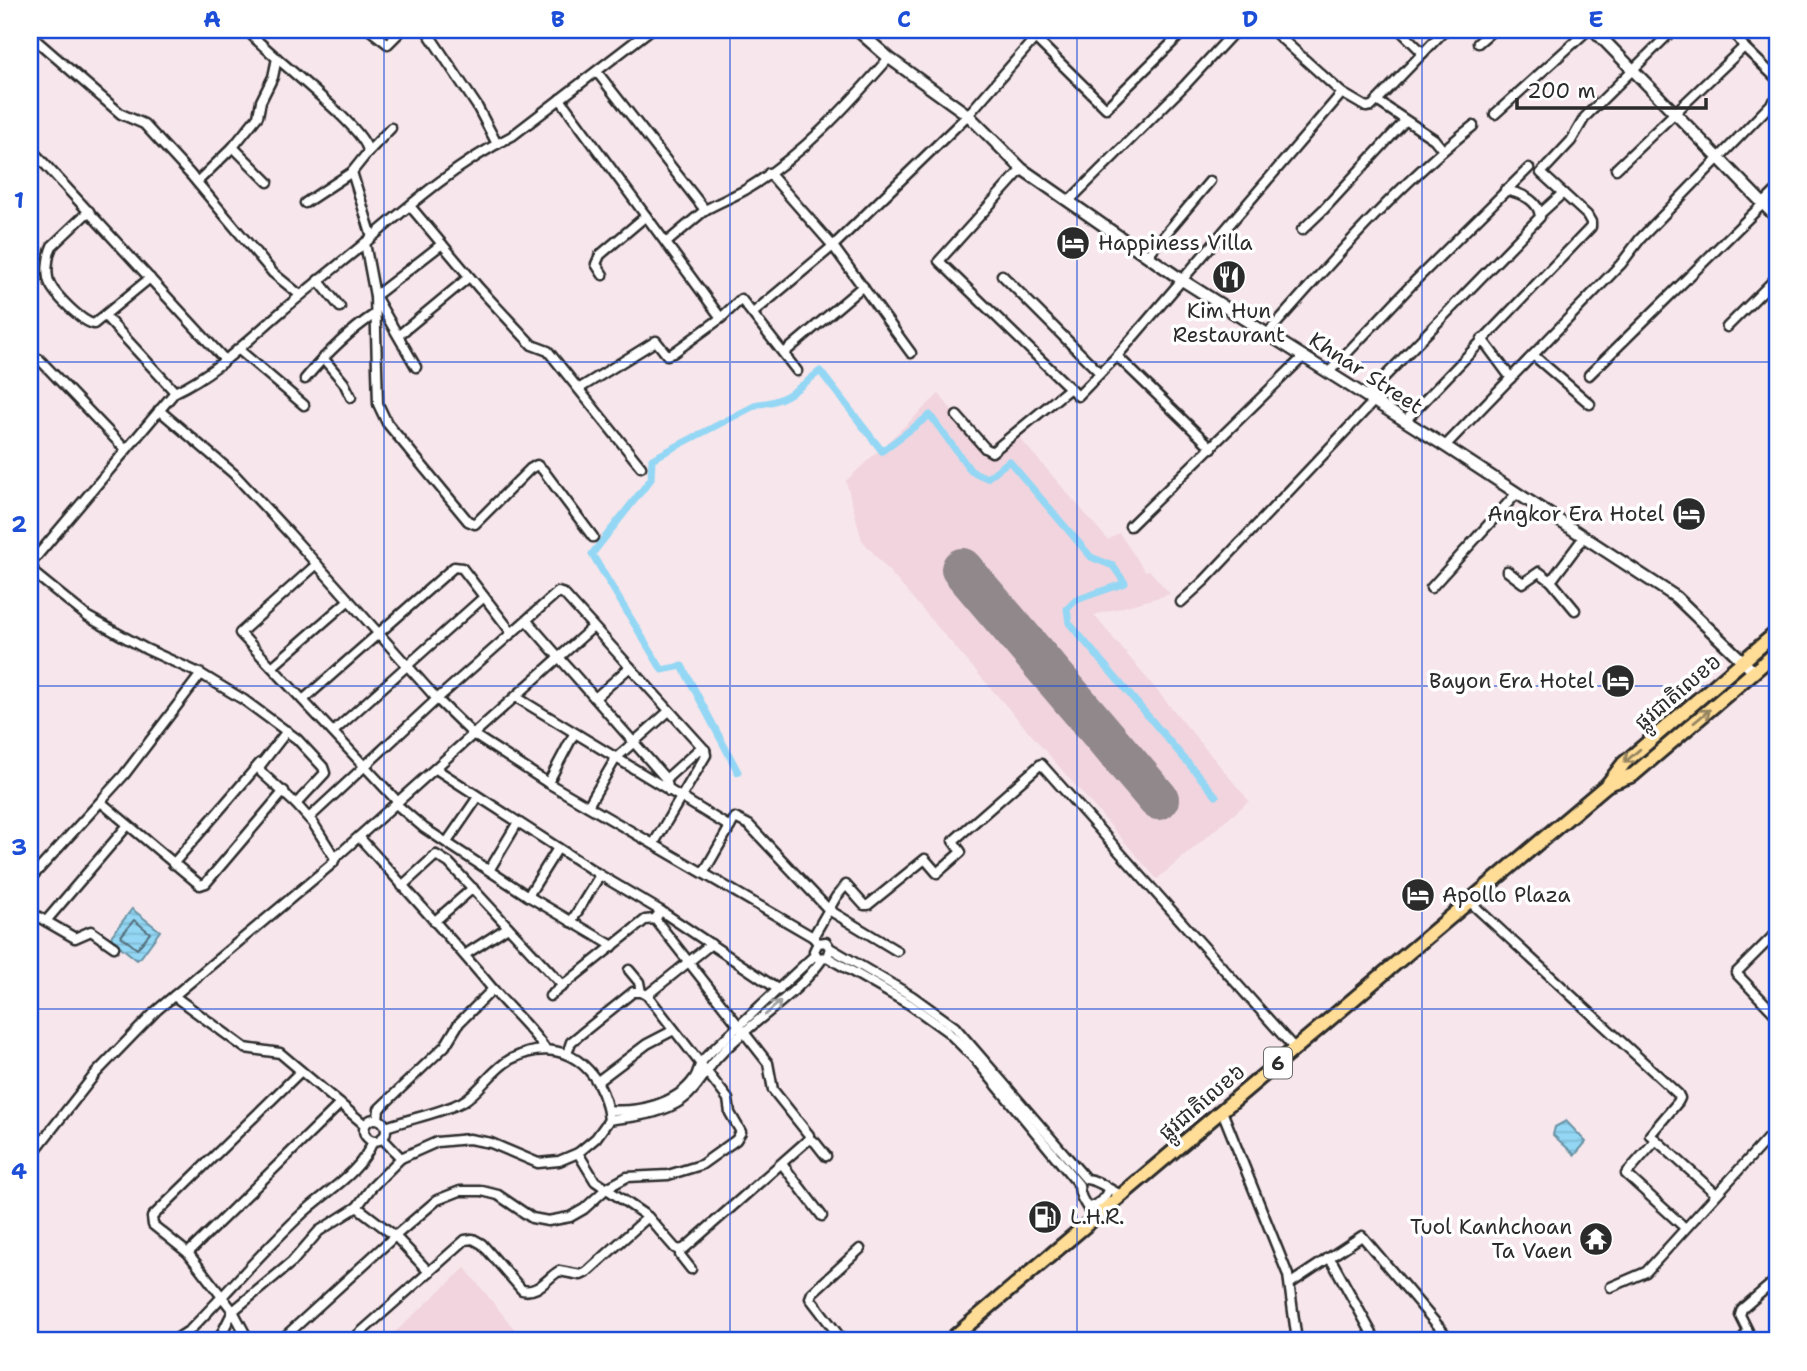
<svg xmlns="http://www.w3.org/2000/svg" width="1807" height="1371" viewBox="0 0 1807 1371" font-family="'Shantell Sans','Noto Sans Khmer',sans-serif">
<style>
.built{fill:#f1d4dd}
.water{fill:url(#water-rules);stroke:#6992a4;stroke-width:2}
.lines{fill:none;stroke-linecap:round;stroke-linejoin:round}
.shore{stroke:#55707c;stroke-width:2}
.canal{stroke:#93d7f5;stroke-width:7}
.runway{stroke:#91888b;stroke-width:42}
.minor-casing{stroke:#2b2b2b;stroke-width:13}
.tertiary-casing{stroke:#2b2b2b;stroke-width:15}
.trunk-casing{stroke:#2b2b2b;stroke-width:18}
.minor{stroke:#fff;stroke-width:8}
.tertiary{stroke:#fff;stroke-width:10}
.trunk{stroke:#ffdd96;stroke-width:12}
.oneway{stroke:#958460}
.oneway2{stroke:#a0a0a0}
.grid{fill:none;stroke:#1d4ed8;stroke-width:2;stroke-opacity:0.55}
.labels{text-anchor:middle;stroke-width:7;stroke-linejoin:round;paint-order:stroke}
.shield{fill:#fff;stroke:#6b6b6b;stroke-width:2}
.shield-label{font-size:19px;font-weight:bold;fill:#2b2b2b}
.poi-label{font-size:21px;fill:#2b2b2b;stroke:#fff;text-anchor:start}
.street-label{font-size:21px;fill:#2b2b2b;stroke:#fff}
.neatline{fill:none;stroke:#1d4ed8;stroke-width:2.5}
.grid-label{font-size:23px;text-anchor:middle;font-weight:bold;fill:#1d4ed8}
</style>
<defs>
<pattern id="water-rules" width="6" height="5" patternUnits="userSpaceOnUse" patternTransform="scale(1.75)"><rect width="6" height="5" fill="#93d7f5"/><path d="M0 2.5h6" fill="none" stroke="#7fb9d2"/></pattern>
</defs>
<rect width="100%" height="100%" fill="#f7e6eb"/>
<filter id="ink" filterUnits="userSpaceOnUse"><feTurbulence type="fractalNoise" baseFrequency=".0143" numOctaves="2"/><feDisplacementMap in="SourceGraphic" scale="14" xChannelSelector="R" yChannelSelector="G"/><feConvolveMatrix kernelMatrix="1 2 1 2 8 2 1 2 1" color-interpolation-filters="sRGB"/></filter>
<g filter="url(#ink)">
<g class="built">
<path d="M 939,394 L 988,456 L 1016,434 L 1108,540 L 1119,533 L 1145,571 L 1149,570 L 1170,594 L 1094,615 L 1249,801 L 1157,879 L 862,540 L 846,481 Z"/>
<path d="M 465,1268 L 524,1341 L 387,1341 L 393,1334 Z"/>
</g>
<g class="water">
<path d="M 132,909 L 160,931 L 141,957 L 137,960 L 111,939 L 112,935 Z"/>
<path d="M 1566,1121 L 1586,1142 L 1575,1155 L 1553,1135 L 1555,1127 Z"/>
</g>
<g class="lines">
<path class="shore" d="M 134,920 L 150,933 L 137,949 L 121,936 Z"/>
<path class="canal" d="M 738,772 L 682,666 L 662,670 L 592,554 L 651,479 L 652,459 L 758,404 C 784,403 800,387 820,371 L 882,451 L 930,415 L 971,471 L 987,478 L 1009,461 L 1091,557 L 1113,566 L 1125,583 L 1076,600 L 1067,609 L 1069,623 L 1216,796"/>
<path class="runway" d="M 962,569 L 1158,799"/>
<g class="minor-casing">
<g id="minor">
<path d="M 247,30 C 267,54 367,128 368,152 L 352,172 L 305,203"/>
<path d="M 370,30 L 388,44 L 402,30"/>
<path d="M 426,30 L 477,106 L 497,144"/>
<path d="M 1272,30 L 1342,93 L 1366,107 L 1372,106 L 1445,30"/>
<path d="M 1400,30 L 1423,53"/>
<path d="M 1733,30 L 1744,47 L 1777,79"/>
<path d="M 30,35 L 121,114 L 144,124 L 190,174 L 273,273 L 300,295"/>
<path d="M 1035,38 L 1106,108 L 1185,30"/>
<path d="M 1478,43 L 1493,30"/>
<path d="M 597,72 L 705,210 C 718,203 732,197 745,190 C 802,156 846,107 889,58"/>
<path d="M 560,99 L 721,318"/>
<path d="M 1377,101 L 1434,139 L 1443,150"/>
<path d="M 1495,114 L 1588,30"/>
<path d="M 233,147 L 268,182"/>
<path d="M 30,148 L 225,360"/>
<path d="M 368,152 L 391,128"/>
<path d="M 1022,169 L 939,261 L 1078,396 L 1117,356 L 1342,93"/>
<path d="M 1616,169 L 1744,47"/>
<path d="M 352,172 L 372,237"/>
<path d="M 769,173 L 833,246 L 911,353"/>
<path d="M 197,182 L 233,147 L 258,116 L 261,101 L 273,77 L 277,58"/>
<path d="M 1069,201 L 1186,84 L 1236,30"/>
<path d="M 410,206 L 479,288 L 532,345 L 548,351 L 641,467"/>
<path d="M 89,211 L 52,246 C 48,255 45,274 50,284 C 55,295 82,322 94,324 L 150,278"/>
<path d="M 1540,214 L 1563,193"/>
<path d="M 1302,230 L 1324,209 L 1405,121"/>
<path d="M 365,243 L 375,296 L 416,367"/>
<path d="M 666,243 L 705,210"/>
<path d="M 442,244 L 375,296 L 378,404 L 387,423 L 468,521 L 475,524 L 530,469 L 537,465 L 543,470 L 593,537"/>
<path d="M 1147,256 L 1210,181"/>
<path d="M 603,275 L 596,264 L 600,255 L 646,216"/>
<path d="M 1002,275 L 1100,373"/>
<path d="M 318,280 L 340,307"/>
<path d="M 753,313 L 833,246 L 968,115 L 1042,30"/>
<path d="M 105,316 L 175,392"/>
<path d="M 1727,327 L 1777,277"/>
<path d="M 1268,333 C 1332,261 1396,186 1473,126"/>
<path d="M 399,335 L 469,277"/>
<path d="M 1482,339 L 1511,378"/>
<path d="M 238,349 L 304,405"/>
<path d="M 784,353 L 863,286"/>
<path d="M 1533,355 L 1590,404"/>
<path d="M 1117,356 L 1212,448"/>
<path d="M 323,358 L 344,383 L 351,397"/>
<path d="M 30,367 L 36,359 L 39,359 L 125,449"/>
<path d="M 1329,372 L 1417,279 L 1529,168"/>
<path d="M 1589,375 L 1777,190"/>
<path d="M 305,379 C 325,355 348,332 375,314"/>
<path d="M 580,388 L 656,341 L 667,355 L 673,353 L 721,318 L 741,299 L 797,371"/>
<path d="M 1366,396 L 1540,217 C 1539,200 1520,193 1505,190"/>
<path d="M 159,410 L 234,474 L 289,533 L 437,699 L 474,735 L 548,783 L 813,937 L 818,943"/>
<path d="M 957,416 L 985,448 L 992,452 L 1070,388"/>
<path d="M 1405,421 L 1591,227 L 1591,222 L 1587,215 L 1541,173 L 1571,141 L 1585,117 L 1673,30"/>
<path d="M 1445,446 L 1621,264 L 1640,239 L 1777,98"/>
<path d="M 1130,526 L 1304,356"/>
<path d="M 31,563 L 175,392 C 216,373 248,340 282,311 C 309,288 337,266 365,243 C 411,204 458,163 512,136 L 650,30"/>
<path d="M 317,564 L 240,633 L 398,802"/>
<path d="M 1507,571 L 1523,583 L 1539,572 L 1551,581 L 1584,537"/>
<path d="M 1551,581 L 1575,610"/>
<path d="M 1431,588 L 1517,493"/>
<path d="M 1181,602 L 1204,581 L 1374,401"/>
<path d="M 527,621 L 666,779 L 669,791"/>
<path d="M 272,667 L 349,600"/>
<path d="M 201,674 L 124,775 L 104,797 L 102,803 L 200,885 L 206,883 L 284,791"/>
<path d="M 516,697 L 730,827"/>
<path d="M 595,698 L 630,667"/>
<path d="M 303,700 L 454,567 L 462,568 L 512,633"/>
<path d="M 287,731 L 259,767 L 262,773 L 296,804"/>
<path d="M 333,732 L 484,597"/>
<path d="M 436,769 L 600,875 L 661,911 L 779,990"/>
<path d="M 666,779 L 698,750 L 705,750"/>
<path d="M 548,783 L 574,734"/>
<path d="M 396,804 L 424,828 L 528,896 L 613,946"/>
<path d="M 588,806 L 616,758 L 669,711"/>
<path d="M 309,818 L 437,699 L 558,592 L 564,594 L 705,750"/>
<path d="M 359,837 C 404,887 450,937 492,988 C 509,1009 530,1026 545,1049"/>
<path d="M 447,842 L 478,797"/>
<path d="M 654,843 L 706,755 L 705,750"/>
<path d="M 335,858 L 593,627"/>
<path d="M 173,864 L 260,763"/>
<path d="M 490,869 L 518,822"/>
<path d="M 704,872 L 735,818 L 749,825 L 829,910 L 897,951"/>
<path d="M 30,879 L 102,800"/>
<path d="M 402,886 L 436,855 L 449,863 L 563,986"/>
<path d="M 528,896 L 558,848"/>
<path d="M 1469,901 L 1678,1094 L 1680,1098 L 1678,1102 L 1650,1135 L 1656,1140 L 1626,1174 L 1684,1227"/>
<path d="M 30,912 L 75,938 L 91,931 L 114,947"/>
<path d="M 655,919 L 768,1063 L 773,1090 L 809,1135 L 809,1139 L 815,1142 L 826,1156"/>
<path d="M 46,921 L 128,825"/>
<path d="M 435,921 L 473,888"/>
<path d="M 571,922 L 600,875"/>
<path d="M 1777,932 L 1736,973 L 1777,1016"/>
<path d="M 813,937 L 836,897 L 846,885 L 864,905 L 868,905 L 925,859 L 937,873 L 961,852 L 953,841 L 1041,764 L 1295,1049"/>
<path d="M 830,948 L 827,957 L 818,958 L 814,951 L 818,943 L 826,942 L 830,948 L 912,996 L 955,1027 L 1086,1179 C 1100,1180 1108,1190 1122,1195"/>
<path d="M 466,954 L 508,927"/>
<path d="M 827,957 L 909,1004 L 948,1032 L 975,1059 L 1079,1185 C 1079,1199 1088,1206 1093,1218"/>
<path d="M 647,995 L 711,944"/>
<path d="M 174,996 L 245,1048 L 280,1053 L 365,1125"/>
<path d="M 550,996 L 645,920 L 655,919 L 658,915"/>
<path d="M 567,1054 L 571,1042 L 633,992 L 641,992"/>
<path d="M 598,1081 L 647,1044 L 674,1030"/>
<path d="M 608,1110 C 637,1113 677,1104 694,1079 C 698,1074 698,1068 701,1063 C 705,1057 711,1052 716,1047 L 815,955"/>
<path d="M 1222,1111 L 1288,1275 L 1297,1341"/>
<path d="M 378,1119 L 379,1109 L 445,1046 L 459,1023 L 493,989"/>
<circle cx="375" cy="1130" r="11"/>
<path d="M 386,1127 C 411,1118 438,1114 462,1102 C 480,1092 492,1069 511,1059 C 562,1033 604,1068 609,1120"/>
<path d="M 382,1138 L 401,1158"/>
<path d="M 1656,1140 L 1715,1193"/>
<path d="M 578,1153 L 595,1181 L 648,1217 L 675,1248 L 680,1250 L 680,1255 L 691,1269"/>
<path d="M 30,1157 L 96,1073 L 157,1010 L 333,863 L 335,858 L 313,823 L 296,804 L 325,773 L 323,767 L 297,739 L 244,700 L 201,674 L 146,649 L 88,617 L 35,574 L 31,563"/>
<path d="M 782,1164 L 822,1216"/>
<path d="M 357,1207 L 395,1236 L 429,1272"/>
<path d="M 1089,1207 C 1099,1204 1104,1200 1108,1190"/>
<path d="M 680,1250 L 685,1248 L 809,1139"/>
<path d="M 188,1253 L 340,1104"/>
<path d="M 1328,1258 L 1333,1263 L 1376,1341"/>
<path d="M 1291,1283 L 1362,1236 L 1451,1341"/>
<path d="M 1611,1287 L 1646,1272 L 1777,1128"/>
<path d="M 173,1341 L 190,1330 C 228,1292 263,1250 303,1213 C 329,1189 359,1175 373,1141"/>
<path d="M 218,1341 L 233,1311 L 292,1262 L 319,1231 L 357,1207 L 371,1188 L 401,1158 L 437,1142 L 469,1139 L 491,1143 L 538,1163 L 559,1161 L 578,1153 L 596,1138 L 609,1120 C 634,1116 660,1115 682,1100 C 698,1089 706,1069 720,1055 C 751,1021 796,997 823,958"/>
<path d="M 249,1341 L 233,1311 L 188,1253 L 153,1225 L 152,1217 L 301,1071"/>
<path d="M 280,1341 L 395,1236 L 437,1200 L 460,1191 L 482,1191 L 498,1195 L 532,1218 L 548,1221 L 570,1217 L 584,1209 L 607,1188 L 627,1177 L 668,1175 L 701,1165 L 736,1140 L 741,1132 L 730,1113 L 728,1099 L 647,995 L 641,992 L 639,982 L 629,970"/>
<path d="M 351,1341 L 465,1240 L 473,1239 L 482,1244 L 522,1290 C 538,1294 547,1278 559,1271 L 581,1275 L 587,1272 L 648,1217"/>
<path d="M 843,1341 L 810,1298 L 812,1293 L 860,1249"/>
<path d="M 1741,1341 L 1748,1331 L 1740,1315 L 1742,1309 L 1777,1279"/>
</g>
</g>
<g class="tertiary-casing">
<g id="tertiary">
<path d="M 857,30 L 889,58 L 968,115 L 1022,169 L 1182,280 L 1445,446 L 1676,597 L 1754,672"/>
<path d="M 1594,30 L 1777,218"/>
</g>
</g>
<g class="trunk-casing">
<g id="trunk">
<path d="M 1608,784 L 1633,775 L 1777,652"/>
<path d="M 949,1341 L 1608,784 L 1624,763 L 1777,632"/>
</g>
</g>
<use href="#minor" class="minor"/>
<use href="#tertiary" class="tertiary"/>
<use href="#trunk" class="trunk"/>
</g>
<defs><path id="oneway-shaft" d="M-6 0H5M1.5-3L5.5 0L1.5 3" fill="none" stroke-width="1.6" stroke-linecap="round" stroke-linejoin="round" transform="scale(1.75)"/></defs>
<g class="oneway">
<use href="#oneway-shaft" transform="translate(1702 716) rotate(-40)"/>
<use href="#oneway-shaft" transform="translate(1632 756) rotate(139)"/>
</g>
<use class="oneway2" href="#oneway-shaft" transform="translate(773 1008) rotate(-42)"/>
</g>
<path class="grid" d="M 384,30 L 384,1341M 730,30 L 730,1341M 1077,30 L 1077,1341M 1422,30 L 1422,1341M 30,362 L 1777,362M 30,686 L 1777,686M 30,1009 L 1777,1009"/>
<defs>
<g id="hotel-disc" transform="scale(1.75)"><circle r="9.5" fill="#2b2b2b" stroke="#fff"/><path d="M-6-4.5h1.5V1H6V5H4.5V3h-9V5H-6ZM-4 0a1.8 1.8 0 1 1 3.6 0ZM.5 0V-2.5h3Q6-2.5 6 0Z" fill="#fff"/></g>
<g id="restaurant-disc" transform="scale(1.75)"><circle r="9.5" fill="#2b2b2b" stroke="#fff"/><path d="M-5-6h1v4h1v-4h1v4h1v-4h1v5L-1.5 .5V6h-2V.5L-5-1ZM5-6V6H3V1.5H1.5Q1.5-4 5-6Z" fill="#fff"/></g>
<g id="fuel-disc" transform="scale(1.75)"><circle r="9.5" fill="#2b2b2b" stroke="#fff"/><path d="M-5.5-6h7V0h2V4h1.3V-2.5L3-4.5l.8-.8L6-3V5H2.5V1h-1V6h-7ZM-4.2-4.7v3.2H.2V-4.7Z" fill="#fff"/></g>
<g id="temple-disc" transform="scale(1.75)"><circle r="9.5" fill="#2b2b2b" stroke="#fff"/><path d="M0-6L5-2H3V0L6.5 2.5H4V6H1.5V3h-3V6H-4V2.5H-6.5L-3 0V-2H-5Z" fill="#fff"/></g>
</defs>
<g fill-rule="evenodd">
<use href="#hotel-disc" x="1073" y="243"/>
<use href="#restaurant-disc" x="1229" y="277"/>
<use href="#hotel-disc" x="1689" y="514"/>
<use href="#hotel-disc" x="1618" y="681"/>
<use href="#hotel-disc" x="1418" y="895"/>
<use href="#fuel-disc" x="1045" y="1217"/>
<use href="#temple-disc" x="1596" y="1239"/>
</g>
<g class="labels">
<rect class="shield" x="1264" y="1047.5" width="28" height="31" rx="5"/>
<g class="shield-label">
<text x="1278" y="1070">6</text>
</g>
<g class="poi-label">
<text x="1098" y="250">Happiness Villa</text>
<text x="1229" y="318" text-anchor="middle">Kim Hun<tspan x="1229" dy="24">Restaurant</tspan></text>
<text x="1664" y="521" text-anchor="end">Angkor Era Hotel</text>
<text x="1594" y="688" text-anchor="end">Bayon Era Hotel</text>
<text x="1442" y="902">Apollo Plaza</text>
<text x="1070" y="1224">L.H.R.</text>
<text x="1572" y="1234" text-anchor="end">Tuol Kanhchoan<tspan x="1572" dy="24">Ta Vaen</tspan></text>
</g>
<g class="street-label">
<text transform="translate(1366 373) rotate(33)" y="7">Khnar Street</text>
<text transform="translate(1678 692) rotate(-40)" y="7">ផ្លូវជាតិលេខ៦</text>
<text transform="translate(1202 1102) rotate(-40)" y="7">ផ្លូវជាតិលេខ៦</text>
</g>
</g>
<rect width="1807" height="1371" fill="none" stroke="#fff" stroke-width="77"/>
<path d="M1517 98v10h189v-10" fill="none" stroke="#2b2b2b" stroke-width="3.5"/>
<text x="1527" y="98" font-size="21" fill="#2b2b2b" stroke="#ffffff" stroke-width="5" paint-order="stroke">200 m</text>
<rect x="38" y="38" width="1731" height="1294" class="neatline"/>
<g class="grid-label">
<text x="212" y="27">A</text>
<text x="558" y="27">B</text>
<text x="904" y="27">C</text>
<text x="1250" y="27">D</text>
<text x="1596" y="27">E</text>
<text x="19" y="208">1</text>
<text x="19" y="532">2</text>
<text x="19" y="855">3</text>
<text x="19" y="1179">4</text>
</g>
</svg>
